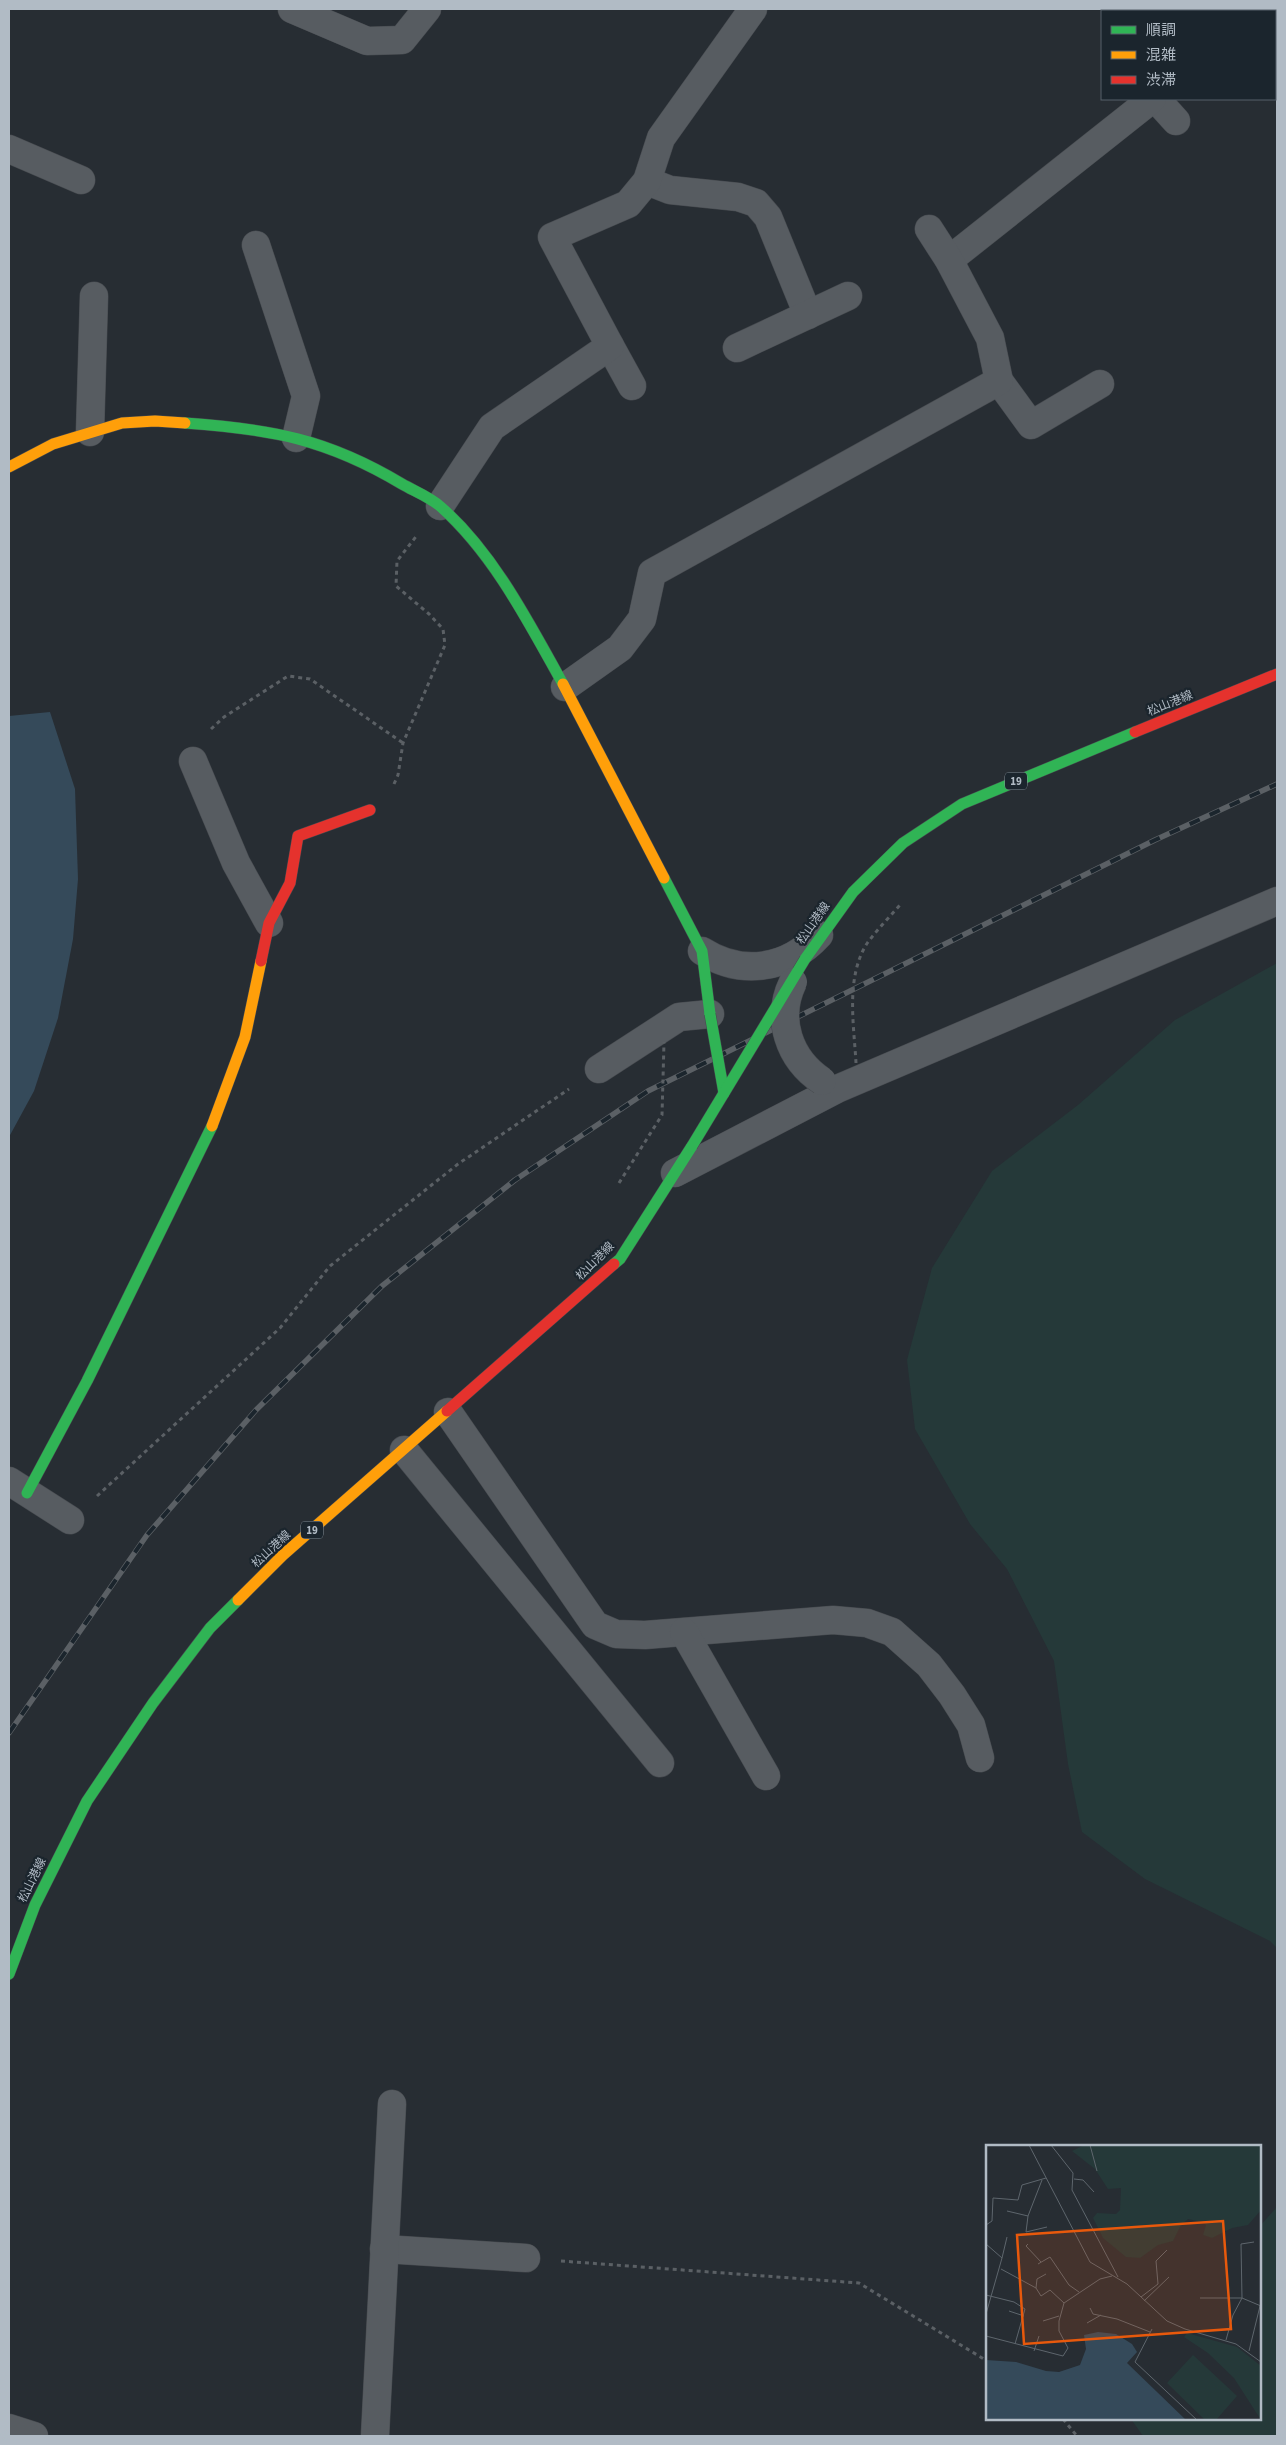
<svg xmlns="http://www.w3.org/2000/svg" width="1286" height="2445" viewBox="0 0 1286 2445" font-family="'Source Sans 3','Noto Sans JP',sans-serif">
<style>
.green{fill:#253939}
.water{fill:#354a5a}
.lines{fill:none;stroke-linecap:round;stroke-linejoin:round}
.street-casing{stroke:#45494e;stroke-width:29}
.fast-casing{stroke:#45494e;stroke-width:12}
.slow-casing{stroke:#45494e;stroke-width:12}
.jam-casing{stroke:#45494e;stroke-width:12}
.path{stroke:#5b6065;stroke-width:3;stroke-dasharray:4 4;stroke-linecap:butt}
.street{stroke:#575c61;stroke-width:28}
.fast{stroke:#30b455;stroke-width:11}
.slow{stroke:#ff9f0a;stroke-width:11}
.jam{stroke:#e5322d;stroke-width:11}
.rail-casing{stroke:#5b6065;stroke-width:5.5}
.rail{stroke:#1b252d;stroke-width:4;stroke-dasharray:11;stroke-linecap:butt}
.street-bridge-casing{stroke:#45494e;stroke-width:29;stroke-linecap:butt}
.fast-bridge-casing{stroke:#45494e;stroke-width:12;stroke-linecap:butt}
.path-bridge{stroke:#5b6065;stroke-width:3;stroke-dasharray:4 4;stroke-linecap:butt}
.street-bridge{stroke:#575c61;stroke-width:28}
.fast-bridge{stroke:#30b455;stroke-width:11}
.labels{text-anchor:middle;stroke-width:4.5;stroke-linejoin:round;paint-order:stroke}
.shield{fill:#1b252d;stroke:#848e97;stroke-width:1}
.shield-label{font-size:11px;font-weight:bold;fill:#b1bbc5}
.street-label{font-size:12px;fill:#b1bbc5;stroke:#1b252d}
.inset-road{fill:none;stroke:#5e666d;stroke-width:1}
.view{fill:#e8590c;fill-opacity:0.15;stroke:#e8590c;stroke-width:2.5}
.inset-edge{fill:none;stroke:#b1bbc5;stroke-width:2.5}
</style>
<rect width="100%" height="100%" fill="#272d33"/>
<g class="green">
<path d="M 1277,963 L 1277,1948 L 1270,1941 L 1145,1879 L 1082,1832 L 1068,1764 L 1054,1661 L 1007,1569 L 970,1524 L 915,1429 L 907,1360 L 932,1268 L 992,1171 L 1078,1105 L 1175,1020 Z"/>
<path d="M 1277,2207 L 1277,2436 L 1143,2436 L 1131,2419 L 1260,2419 L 1260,2226 Z"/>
</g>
<path class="water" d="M 50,712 L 75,789 L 78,879 L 73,939 L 58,1018 L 34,1091 L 9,1137 L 9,716 Z"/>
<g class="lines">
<g class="street-casing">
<g id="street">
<path d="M 292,9 L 367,41 L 402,40 L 427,9"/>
<path d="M 1156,99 L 1176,121"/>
<path d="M 9,149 L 81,180"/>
<path d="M 647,181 L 670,190 L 738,197 L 756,203 L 768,217 L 808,315"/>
<path d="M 256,245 L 306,396 L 296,438"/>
<path d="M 949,260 L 1152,99"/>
<path d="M 610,346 L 632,386"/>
<path d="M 737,348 L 848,296"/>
<path d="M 999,381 L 1031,425 L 1100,384"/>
<path d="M 90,432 L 94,296"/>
<path d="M 440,506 L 492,427 L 610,346 L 552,237 L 628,204 L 647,181 L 661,138 L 753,9"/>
<path d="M 565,687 L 620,648 L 642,619 L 652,573 L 999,381 L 990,338 L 949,260 L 929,229"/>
<path d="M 193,761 L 236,863 L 269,923"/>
<path d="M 702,951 C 741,976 787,970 819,935"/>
<path d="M 599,1069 L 679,1017 L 710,1014"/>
<path d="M 675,1173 L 837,1089 L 1277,901"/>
<path d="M 448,1412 L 595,1625 L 616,1634 L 645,1635 L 833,1620 L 867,1623 L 892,1632 L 929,1665 L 952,1695 L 971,1725 L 980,1758"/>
<path d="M 404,1450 L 660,1763"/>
<path d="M 9,1481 L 70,1520"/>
<path d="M 684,1632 L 766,1776"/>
<path d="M 384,2249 L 526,2258"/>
<path d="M 9,2428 L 34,2436"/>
<path d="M 375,2436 L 392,2104"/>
</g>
</g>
<g class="fast-casing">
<g id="fast">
<path d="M 185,423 C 271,429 327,439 402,484 C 414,491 430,497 441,507 C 494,554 529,623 563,684"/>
<path d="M 664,878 L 702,951 L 710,1014"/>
<path d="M 805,959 L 853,892 L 903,843 L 962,804 L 1135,732"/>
<path d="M 614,1264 L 620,1259 L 692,1146"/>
<path d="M 27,1493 L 87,1381 L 212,1126"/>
<path d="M 9,1974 L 35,1905 L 87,1801 L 153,1703 L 210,1628 L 238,1600"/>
</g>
</g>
<g class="slow-casing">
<g id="slow">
<path d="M 9,467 L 53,444 L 122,423 L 155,421 L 185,423"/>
<path d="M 563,684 L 664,878"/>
<path d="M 212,1126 L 245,1037 L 261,961"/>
<path d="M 238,1600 L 283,1555 L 447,1411"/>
</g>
</g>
<g class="jam-casing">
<g id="jam">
<path d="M 1135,732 L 1277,674"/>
<path d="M 261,961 L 269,923 L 290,883 L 298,836 L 370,810"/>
<path d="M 447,1411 L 614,1264"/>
</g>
</g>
<g class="path">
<path d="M 211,729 L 224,717 L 288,676 L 310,679 L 403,743"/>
<path d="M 394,784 L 398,775 L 403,743 L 445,645 L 443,629 L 429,614 L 396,586 L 397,561 L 418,534"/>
<path d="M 97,1496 L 280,1328 L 330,1266 L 458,1164 L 569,1089"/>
<path d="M 561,2261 L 859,2283 L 987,2361"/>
<path d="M 1063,2419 L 1077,2436"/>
</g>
<use href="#street" class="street"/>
<use href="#fast" class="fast"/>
<use href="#slow" class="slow"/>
<use href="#jam" class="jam"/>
<g class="rail-casing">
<path id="rail" d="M 9,1733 L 147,1535 L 256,1410 L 382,1286 L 515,1180 L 648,1091 L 1155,840 L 1277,784"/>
</g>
<use href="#rail" class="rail"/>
<g class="street-bridge-casing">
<path id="street-bridge" d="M 793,982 C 775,1019 789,1059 822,1081"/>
</g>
<g class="fast-bridge-casing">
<g id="fast-bridge">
<path d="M 710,1014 L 724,1093"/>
<path d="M 692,1146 L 805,959"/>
</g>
</g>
<g class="path-bridge">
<path d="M 856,1063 C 854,1025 845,976 868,942 C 878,929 890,916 901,904"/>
<path d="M 619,1183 L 662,1115 L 664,1042"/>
</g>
<use href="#street-bridge" class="street-bridge"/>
<use href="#fast-bridge" class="fast-bridge"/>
</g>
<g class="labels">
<g class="shield">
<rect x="1005" y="772.5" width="22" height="17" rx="4"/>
<rect x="301" y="1521.5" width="22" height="17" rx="4"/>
</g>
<g class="shield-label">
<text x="1016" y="785">19</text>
<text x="312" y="1534">19</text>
</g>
<g class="street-label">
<text transform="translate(1170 703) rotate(-22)" y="4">松山港線</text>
<text transform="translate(813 923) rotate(-55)" y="4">松山港線</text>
<text transform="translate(595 1261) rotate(-45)" y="4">松山港線</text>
<text transform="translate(271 1549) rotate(-43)" y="4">松山港線</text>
<text transform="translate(32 1880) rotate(-64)" y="4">松山港線</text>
</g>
</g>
<g transform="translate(986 2145)">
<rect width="275" height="275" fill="#272d33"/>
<path d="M 98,0 L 275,0 L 275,65 L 262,80 L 246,83 L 226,93 L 217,90 L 220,80 L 216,77 L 202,74 L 195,80 L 187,96 L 172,100 L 154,113 L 140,112 L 117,93 L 107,73 L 111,68 L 130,69 L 134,65 L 135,43 L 122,44 L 109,24 L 86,6 ZM 201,188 L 251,202 L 275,221 L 275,275 L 248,233 L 222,208 L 198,192 ZM 207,210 L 251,251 L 230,275 L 219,275 L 181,238 Z" fill="#253939"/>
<path d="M 112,187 L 130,189 L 146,199 L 151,207 L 141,218 L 200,275 L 0,275 L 0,215 L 30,217 L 60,226 L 73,227 L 94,220 L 100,204 L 98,190 Z" fill="#354a5a"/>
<path class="inset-road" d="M 43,0 L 104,117 L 141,139 L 181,176 L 199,184 L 250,199 L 275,217M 65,0 L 87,28 L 86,45 L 132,132M 104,0 L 111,26M 88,34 L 97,35 L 108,47M 21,66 L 42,71 L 56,35M 42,71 L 40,87 L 61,82M 0,80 L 6,76 L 7,53 L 32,55 L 36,40 L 60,33M 0,99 L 16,113 L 0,169M 42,99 L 40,101 L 55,117M 16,113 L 21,92M 52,119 L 64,112 L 83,140 L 93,147M 15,124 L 50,143 L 55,151 L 64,145 L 78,158M 50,143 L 51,134 L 60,129M 0,150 L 28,157 L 39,164 L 29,199M 155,152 L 172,139 L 170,116 L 181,105M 214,153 L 256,153 L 275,161M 158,156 L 183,132M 104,163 L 107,169 L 131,174 L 164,187M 23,166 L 38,171M 57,176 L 73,171M 101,178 L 115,170M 166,184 L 149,217 L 211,275M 0,191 L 77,211 L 82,203 L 73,186 L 73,176 L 78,158 L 114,134 L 126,131M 240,195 L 247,170 L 256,153 L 255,99 L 268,97M 48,206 L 53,191M 263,206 L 274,161"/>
<path class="view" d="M 237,76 L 245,184 L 38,199 L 31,90 Z"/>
<rect width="275" height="275" class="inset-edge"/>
</g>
<rect width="1286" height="2445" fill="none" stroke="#b1bbc5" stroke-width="20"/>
<rect x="1101" y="10" width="175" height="90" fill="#1b252d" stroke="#57616a"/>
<rect x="1111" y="26" width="25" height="8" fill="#30b455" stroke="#57616a"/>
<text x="1146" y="35" font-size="15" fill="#b1bbc5">順調</text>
<rect x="1111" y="51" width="25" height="8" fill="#ff9f0a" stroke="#57616a"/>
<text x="1146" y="60" font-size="15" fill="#b1bbc5">混雑</text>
<rect x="1111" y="76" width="25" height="8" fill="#e5322d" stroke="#57616a"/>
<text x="1146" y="85" font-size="15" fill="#b1bbc5">渋滞</text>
</svg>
